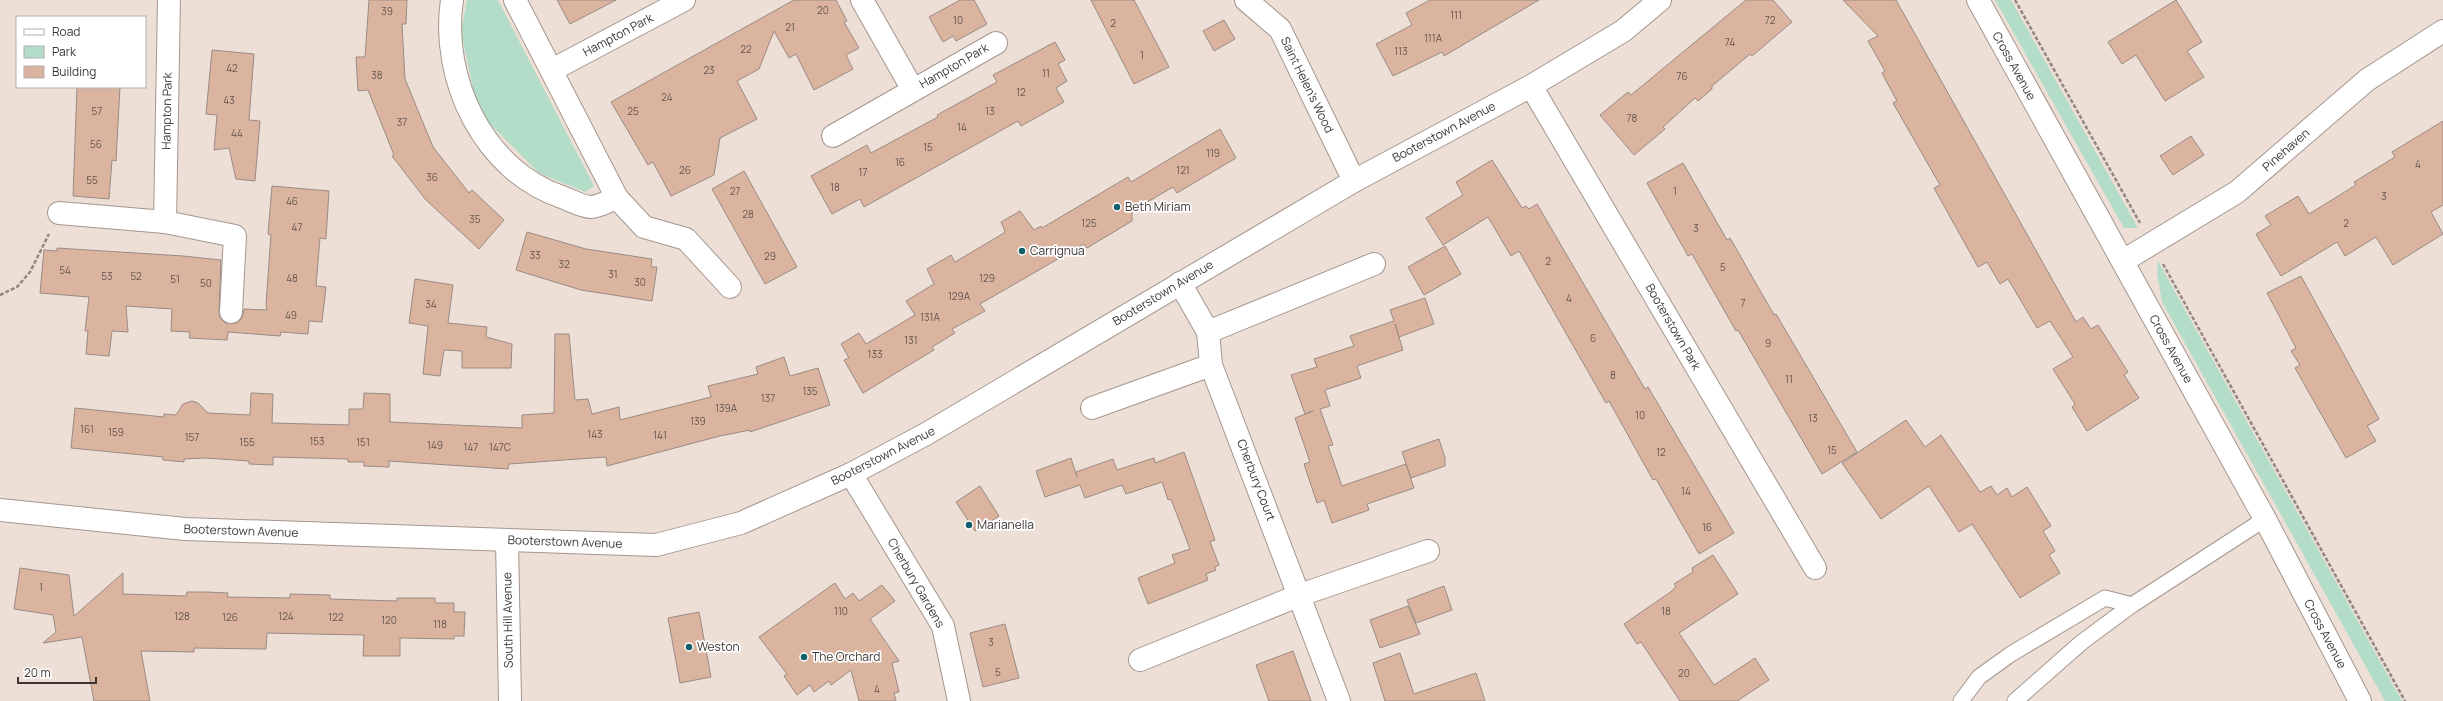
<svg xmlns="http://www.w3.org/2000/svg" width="2443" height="701" viewBox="0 0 2443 701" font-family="Manrope,sans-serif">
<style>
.green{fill:#b3ddc8}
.building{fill:#dbb49f;stroke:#998b84}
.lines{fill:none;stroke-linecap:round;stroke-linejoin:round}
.service-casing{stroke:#a4968e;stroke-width:17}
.minor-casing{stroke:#a4968e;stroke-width:24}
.tertiary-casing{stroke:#a4968e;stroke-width:24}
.path{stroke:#918781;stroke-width:2.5;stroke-dasharray:4 2;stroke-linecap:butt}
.service{stroke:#fff;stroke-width:15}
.minor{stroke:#fff;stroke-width:22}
.tertiary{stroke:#fff;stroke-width:22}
.poi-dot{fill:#12606a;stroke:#fff;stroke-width:1.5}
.labels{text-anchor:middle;stroke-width:3.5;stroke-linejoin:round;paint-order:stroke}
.number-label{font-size:10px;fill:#64564f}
.street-label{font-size:12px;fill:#3d3734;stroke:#fff}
.poi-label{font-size:12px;fill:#3d3734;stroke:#fff;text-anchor:start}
</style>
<rect width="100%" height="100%" fill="#eedfd6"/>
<g class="green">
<path d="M 467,0 L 498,0 L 594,186 L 585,192 L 539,173 L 478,112 L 461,32 Z"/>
<path d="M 1995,0 L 2011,0 L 2138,228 L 2124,228 Z"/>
<path d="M 2158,261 L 2402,701 L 2385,701 L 2162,302 L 2157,273 Z"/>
</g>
<g class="building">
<path d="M 369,0 L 407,0 L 406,24 L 402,24 L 405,79 L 433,147 L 469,193 L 472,190 L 504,220 L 479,249 L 426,200 L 392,156 L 394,155 L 368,90 L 358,91 L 356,57 L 365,57 Z"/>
<path d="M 557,0 L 616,0 L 570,24 Z"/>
<path d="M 794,0 L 836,0 L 847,21 L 844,22 L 859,48 L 846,55 L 853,69 L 814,90 L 796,54 L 789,58 L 774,31 L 759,69 L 737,81 L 757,119 L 720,138 L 714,175 L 671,196 L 653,162 L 648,165 L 611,102 Z"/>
<path d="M 960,0 L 974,0 L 987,24 L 956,41 L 953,36 L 943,42 L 929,17 Z"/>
<path d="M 1091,0 L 1134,0 L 1169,67 L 1134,84 Z"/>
<path d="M 1430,0 L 1539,0 L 1444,56 L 1442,52 L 1393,76 L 1376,44 L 1412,25 L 1406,13 Z"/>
<path d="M 1746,0 L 1773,0 L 1792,22 L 1752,56 L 1750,54 L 1712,86 L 1712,89 L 1698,101 L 1695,98 L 1663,127 L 1665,129 L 1634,155 L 1600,115 L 1628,92 L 1631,95 Z"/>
<path d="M 1843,0 L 1896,0 L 2076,322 L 2083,317 L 2091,329 L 2098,325 L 2128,372 L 2124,375 L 2139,398 L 2087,431 L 2072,407 L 2075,404 L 2053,369 L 2073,357 L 2050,321 L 2037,328 L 2008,279 L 2000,284 L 1987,262 L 1978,267 L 1934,188 L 1940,185 L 1893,103 L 1897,101 L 1882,73 L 1885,71 L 1868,41 L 1878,36 Z"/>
<path d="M 2176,0 L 2202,42 L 2187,51 L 2204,77 L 2165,101 L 2136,55 L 2122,64 L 2108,42 Z"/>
<path d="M 1224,20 L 1235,39 L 1214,51 L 1203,31 Z"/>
<path d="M 1055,42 L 1065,60 L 1058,64 L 1067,81 L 1056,88 L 1064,102 L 1021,126 L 1018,121 L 864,207 L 860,199 L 832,214 L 811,176 L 867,145 L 871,153 L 938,117 L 937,115 L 997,82 L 993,75 Z"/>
<path d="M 212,50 L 254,54 L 249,120 L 260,121 L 255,181 L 236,179 L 229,148 L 214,150 L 217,115 L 206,114 Z"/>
<path d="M 77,87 L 120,87 L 116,161 L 112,160 L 109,199 L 73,196 Z"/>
<path d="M 2443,121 L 2443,205 L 2431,212 L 2443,234 L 2393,265 L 2376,237 L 2345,256 L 2337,242 L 2281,276 L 2256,234 L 2271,225 L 2265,216 L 2298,196 L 2309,214 L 2356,185 L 2354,182 L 2395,157 L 2392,152 Z"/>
<path d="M 1220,129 L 1236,158 L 1177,193 L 1173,187 L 1132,211 L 1132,221 L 1087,248 L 1084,244 L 980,304 L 985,311 L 952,329 L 955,333 L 932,347 L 934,350 L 863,393 L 844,360 L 849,358 L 841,344 L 859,333 L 866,344 L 915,315 L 906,301 L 934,284 L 927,269 L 951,255 L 955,262 L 1004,233 L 1005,231 L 1001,222 L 1020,211 L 1034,230 L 1041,226 L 1042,228 L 1128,177 L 1131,182 Z"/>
<path d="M 2191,136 L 2204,155 L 2173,175 L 2160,156 Z"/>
<path d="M 1492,160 L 1522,208 L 1526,206 L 1529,209 L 1537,204 L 1645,389 L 1648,387 L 1734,533 L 1699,554 L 1656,479 L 1653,480 L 1609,401 L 1606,403 L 1519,251 L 1511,256 L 1488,217 L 1443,245 L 1426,218 L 1463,195 L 1456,182 Z"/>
<path d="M 1683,163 L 1727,240 L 1730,238 L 1774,315 L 1776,314 L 1857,452 L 1822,474 L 1738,330 L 1736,331 L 1692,254 L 1688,256 L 1647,183 Z"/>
<path d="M 744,171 L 797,267 L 765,284 L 712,189 Z"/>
<path d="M 272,186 L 329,191 L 326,239 L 320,238 L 316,286 L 326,287 L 322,322 L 309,321 L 308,334 L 281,332 L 280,336 L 228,332 L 227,340 L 189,338 L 190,332 L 171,331 L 172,309 L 126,306 L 128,332 L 112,331 L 109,356 L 86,354 L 88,331 L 85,331 L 89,297 L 40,293 L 44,250 L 57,251 L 57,248 L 183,256 L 221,260 L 219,311 L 220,318 L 225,323 L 237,323 L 242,318 L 244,309 L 267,310 L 266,304 L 271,235 L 268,234 Z"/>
<path d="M 527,232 L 586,249 L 652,259 L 651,267 L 657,267 L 652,301 L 581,290 L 516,270 Z"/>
<path d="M 1445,246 L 1461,274 L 1424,295 L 1408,267 Z"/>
<path d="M 2301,276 L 2379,419 L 2367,426 L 2376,441 L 2346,458 L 2295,368 L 2300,365 L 2291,351 L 2296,348 L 2267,293 Z"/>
<path d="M 415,279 L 453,285 L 448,323 L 487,327 L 486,337 L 512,344 L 511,368 L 462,368 L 462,351 L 444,350 L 440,376 L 423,374 L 428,326 L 409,323 Z"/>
<path d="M 1425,298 L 1434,324 L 1399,337 L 1395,324 L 1403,350 L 1357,366 L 1361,378 L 1325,390 L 1330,406 L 1320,409 L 1333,445 L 1328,446 L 1342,486 L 1406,464 L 1414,488 L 1367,504 L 1369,510 L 1332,523 L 1324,500 L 1317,503 L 1304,464 L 1310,462 L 1295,418 L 1313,411 L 1305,414 L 1291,375 L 1317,367 L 1314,359 L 1354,346 L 1350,336 L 1394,321 L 1390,310 Z"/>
<path d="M 555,334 L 569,334 L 575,400 L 588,399 L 592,414 L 619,407 L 620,420 L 711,397 L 708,386 L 758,374 L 756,367 L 784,357 L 790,376 L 818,368 L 830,405 L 750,432 L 750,430 L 720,436 L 607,466 L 606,457 L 509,464 L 508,469 L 389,461 L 389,467 L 364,466 L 364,462 L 348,462 L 348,459 L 273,457 L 273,465 L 249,464 L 249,461 L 205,458 L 184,459 L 184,462 L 163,460 L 163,457 L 71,448 L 75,408 L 164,417 L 164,414 L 176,415 L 183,404 L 192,401 L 198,403 L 208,413 L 250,415 L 251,393 L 273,394 L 272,423 L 349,425 L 349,409 L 363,409 L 364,393 L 390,394 L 390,422 L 522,428 L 522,415 L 554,413 Z"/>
<path d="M 1906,420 L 1925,447 L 1941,435 L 1980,492 L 1991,486 L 1997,495 L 2007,488 L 2012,497 L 2027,487 L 2051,526 L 2043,531 L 2055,551 L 2049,555 L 2060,573 L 2020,598 L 1972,524 L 1959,532 L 1929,486 L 1881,519 L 1842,463 Z"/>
<path d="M 1439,439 L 1445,458 L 1445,466 L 1411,478 L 1402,452 Z"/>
<path d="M 1184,452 L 1215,540 L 1210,542 L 1219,565 L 1215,567 L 1216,570 L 1206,574 L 1208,580 L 1148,604 L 1138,578 L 1175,563 L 1172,555 L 1190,549 L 1171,499 L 1168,500 L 1162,482 L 1126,494 L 1122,485 L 1085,498 L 1080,485 L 1045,497 L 1036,471 L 1071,458 L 1077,477 L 1076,472 L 1113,459 L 1117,470 L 1154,458 L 1155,463 Z"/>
<path d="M 980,486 L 999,516 L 975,531 L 956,502 Z"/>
<path d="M 1713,555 L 1738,594 L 1679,633 L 1714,685 L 1755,658 L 1769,680 L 1737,701 L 1680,701 L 1641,642 L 1637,644 L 1624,624 L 1672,591 L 1676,586 L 1674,584 L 1693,572 L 1692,568 Z"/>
<path d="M 20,568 L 69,575 L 74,616 L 123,573 L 123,594 L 186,596 L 187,592 L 206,592 L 228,593 L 227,597 L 290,598 L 290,594 L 330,595 L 330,599 L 397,601 L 397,598 L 435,598 L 435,603 L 454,603 L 454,612 L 465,612 L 464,636 L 454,636 L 454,639 L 400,638 L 400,656 L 363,656 L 364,635 L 311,634 L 267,633 L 266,649 L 194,648 L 194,652 L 141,651 L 150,701 L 94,701 L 82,637 L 43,643 L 56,632 L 53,615 L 14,609 Z"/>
<path d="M 835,583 L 845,599 L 853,593 L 859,601 L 882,585 L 895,601 L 870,619 L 899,661 L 892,663 L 899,692 L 894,693 L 896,701 L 859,701 L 851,670 L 831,685 L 829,681 L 814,692 L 810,685 L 797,695 L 784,676 L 787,674 L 759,637 Z"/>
<path d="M 1444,586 L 1452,610 L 1416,623 L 1407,600 Z"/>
<path d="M 1408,606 L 1420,634 L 1380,648 L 1370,620 Z"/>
<path d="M 699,612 L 711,677 L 680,683 L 668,618 Z"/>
<path d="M 1005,624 L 1019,678 L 983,687 L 970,633 Z"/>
<path d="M 1293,651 L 1311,701 L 1269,701 L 1256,665 Z"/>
<path d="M 1400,653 L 1414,694 L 1476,673 L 1485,701 L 1385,701 L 1373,663 Z"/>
</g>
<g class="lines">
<g class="service-casing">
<g id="service">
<path d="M 1961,701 L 1979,677 L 2011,654 L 2105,598 L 2132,605"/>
<path d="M 2015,701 L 2082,642 L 2132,605 L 2265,519"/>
</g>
</g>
<g class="minor-casing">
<g id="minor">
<path d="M 452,0 C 440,79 484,171 562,197 C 570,200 583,207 591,207 C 599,207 610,200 617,198 L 644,227 L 686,239 L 730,287"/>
<path d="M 515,0 L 617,198"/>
<path d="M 862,0 L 913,90"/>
<path d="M 1246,0 L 1280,29 L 1354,181"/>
<path d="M 552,70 L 684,0"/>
<path d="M 1531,86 L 1815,568"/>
<path d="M 833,136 L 996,43"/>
<path d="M 59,213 L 165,222 L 235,236 L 231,312"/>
<path d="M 165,222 L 169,0"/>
<path d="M 2123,261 L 2237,192 L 2367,80 L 2443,31"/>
<path d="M 1180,283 L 1208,332 L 1211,365 L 1339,701"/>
<path d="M 1208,332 L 1374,264"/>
<path d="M 1092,408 L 1211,365"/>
<path d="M 851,474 L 943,626 L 959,701"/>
<path d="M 507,540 L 510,701"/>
<path d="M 1140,660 L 1300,595 L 1428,551"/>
</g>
</g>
<g class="tertiary-casing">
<g id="tertiary">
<path d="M 1978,0 L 2265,519 L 2360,701"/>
<path d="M 0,510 L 185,529 L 656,545 L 741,523 L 851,474 L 926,434 L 1354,181 L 1531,86 L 1623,31 L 1660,0"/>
</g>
</g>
<g class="path">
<path d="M 2015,0 L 2140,223"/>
<path d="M 2163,264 L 2405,701"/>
<path d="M 0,295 L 17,287 L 30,272 L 49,234"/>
</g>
<use href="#service" class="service"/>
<use href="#minor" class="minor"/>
<use href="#tertiary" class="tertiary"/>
</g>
<g class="poi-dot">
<circle cx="1117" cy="207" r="4"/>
<circle cx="1022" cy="251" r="4"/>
<circle cx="969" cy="525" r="4"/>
<circle cx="689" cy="647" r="4"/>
<circle cx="804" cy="657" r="4"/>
</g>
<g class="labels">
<g class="number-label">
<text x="823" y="14">20</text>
<text x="387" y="15">39</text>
<text x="1456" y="19">111</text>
<text x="958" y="24">10</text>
<text x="1770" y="24">72</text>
<text x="1113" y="27">2</text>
<text x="790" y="31">21</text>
<text x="1433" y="42">111A</text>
<text x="1730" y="46">74</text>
<text x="746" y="53">22</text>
<text x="1401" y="55">113</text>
<text x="1142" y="59">1</text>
<text x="232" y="72">42</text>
<text x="709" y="74">23</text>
<text x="1046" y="77">11</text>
<text x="377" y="79">38</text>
<text x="1682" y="80">76</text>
<text x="1021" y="96">12</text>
<text x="667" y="101">24</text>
<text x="229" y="104">43</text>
<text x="97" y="115">57</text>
<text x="633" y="115">25</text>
<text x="990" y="115">13</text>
<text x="1632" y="122">78</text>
<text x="402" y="126">37</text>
<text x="962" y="131">14</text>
<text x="237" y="137">44</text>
<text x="96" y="148">56</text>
<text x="928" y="151">15</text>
<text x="1213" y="157">119</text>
<text x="900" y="166">16</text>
<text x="2418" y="168">4</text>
<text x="685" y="174">26</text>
<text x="1183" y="174">121</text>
<text x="863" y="176">17</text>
<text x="432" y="181">36</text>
<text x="92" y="184">55</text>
<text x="835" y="191">18</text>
<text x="735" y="195">27</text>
<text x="1675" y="195">1</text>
<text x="2384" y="200">3</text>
<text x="292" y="205">46</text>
<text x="748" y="218">28</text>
<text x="475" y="223">35</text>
<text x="1089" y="227">125</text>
<text x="2346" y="227">2</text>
<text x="297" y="231">47</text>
<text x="1696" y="232">3</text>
<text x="535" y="259">33</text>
<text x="770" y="260">29</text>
<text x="1548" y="265">2</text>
<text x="564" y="268">32</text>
<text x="1723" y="271">5</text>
<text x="65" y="274">54</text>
<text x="613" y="278">31</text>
<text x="107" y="280">53</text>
<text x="136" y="280">52</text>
<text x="292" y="282">48</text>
<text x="987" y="282">129</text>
<text x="175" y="283">51</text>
<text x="640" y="286">30</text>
<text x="206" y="287">50</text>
<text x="959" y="300">129A</text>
<text x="1569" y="302">4</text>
<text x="1743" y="307">7</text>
<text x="431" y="308">34</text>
<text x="291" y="319">49</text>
<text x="930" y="321">131A</text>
<text x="1593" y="342">6</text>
<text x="911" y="344">131</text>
<text x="1768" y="347">9</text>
<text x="875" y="358">133</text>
<text x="1613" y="379">8</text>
<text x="1789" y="383">11</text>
<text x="810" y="395">135</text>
<text x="768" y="402">137</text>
<text x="726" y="412">139A</text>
<text x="1640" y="419">10</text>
<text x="1813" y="422">13</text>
<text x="698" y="425">139</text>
<text x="87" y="433">161</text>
<text x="116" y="436">159</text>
<text x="595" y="438">143</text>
<text x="660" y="439">141</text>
<text x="192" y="441">157</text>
<text x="317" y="445">153</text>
<text x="247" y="446">155</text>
<text x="363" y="446">151</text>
<text x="435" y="449">149</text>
<text x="471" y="451">147</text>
<text x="500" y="451">147C</text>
<text x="1832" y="454">15</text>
<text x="1661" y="456">12</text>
<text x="1686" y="495">14</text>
<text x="1707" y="531">16</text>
<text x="41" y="591">1</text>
<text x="841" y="615">110</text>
<text x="1666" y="615">18</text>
<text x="182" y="620">128</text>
<text x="286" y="620">124</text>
<text x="230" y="621">126</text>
<text x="336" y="621">122</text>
<text x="389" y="624">120</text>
<text x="440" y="628">118</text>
<text x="991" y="646">3</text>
<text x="998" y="676">5</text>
<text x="1684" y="677">20</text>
<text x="877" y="693">4</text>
</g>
<g class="street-label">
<text transform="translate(618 35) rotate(-28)" y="4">Hampton Park</text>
<text transform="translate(954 66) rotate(-30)" y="4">Hampton Park</text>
<text transform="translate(2014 66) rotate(61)" y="4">Cross Avenue</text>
<text transform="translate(1307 85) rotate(64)" y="4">Saint Helen's Wood</text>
<text transform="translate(167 111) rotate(-89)" y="4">Hampton Park</text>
<text transform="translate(1444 132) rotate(-28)" y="4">Booterstown Avenue</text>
<text transform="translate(2286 150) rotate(-41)" y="4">Pinehaven</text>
<text transform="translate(1163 293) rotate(-31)" y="4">Booterstown Avenue</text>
<text transform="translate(1673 327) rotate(60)" y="4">Booterstown Park</text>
<text transform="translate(2171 349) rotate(61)" y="4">Cross Avenue</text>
<text transform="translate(883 456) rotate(-27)" y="4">Booterstown Avenue</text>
<text transform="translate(1256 480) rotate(69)" y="4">Cherbury Court</text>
<text transform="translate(241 531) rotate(2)" y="4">Booterstown Avenue</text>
<text transform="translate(565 542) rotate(2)" y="4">Booterstown Avenue</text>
<text transform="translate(916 583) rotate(60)" y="4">Cherbury Gardens</text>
<text transform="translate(508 620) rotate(-91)" y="4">South Hill Avenue</text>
<text transform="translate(2325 634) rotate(62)" y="4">Cross Avenue</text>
</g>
<g class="poi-label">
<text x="1125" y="211">Beth Miriam</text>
<text x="1030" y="255">Carrignua</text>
<text x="977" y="529">Marianella</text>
<text x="697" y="651">Weston</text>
<text x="812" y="661">The Orchard</text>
</g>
</g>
<rect x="16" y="16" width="130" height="72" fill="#ffffff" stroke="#b1afae"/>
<rect x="24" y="29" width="20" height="6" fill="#ffffff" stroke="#b1afae"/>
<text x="52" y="36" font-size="12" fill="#3d3734">Road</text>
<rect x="24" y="46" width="20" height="12" fill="#b3ddc8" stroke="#b1afae"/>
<text x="52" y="56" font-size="12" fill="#3d3734">Park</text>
<rect x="24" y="66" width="20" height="12" fill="#dbb49f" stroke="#b1afae"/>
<text x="52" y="76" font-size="12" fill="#3d3734">Building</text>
<path d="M18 677v6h78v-6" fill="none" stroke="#3d3734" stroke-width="2"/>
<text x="24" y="677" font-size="12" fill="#3d3734" stroke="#ffffff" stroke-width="3" paint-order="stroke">20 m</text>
</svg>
